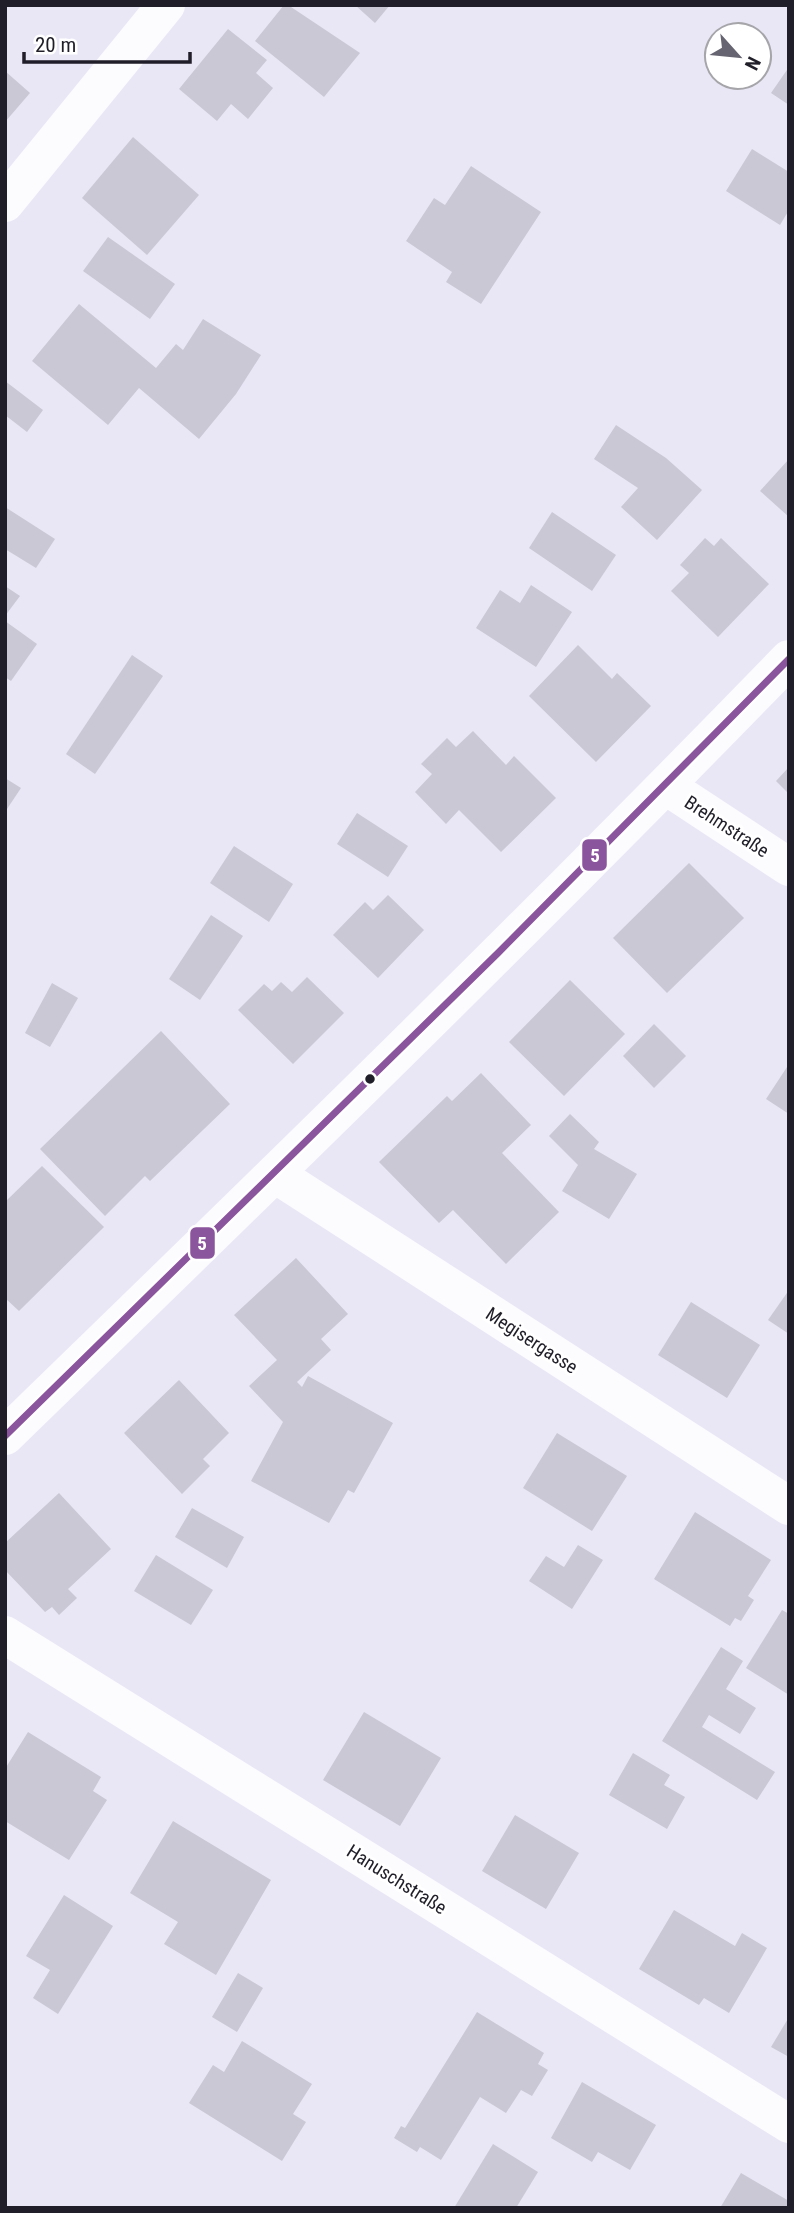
<svg xmlns="http://www.w3.org/2000/svg" width="794" height="2213" viewBox="0 0 794 2213" font-family="'Roboto Condensed',sans-serif">
<style>
.building{fill:#cac8d4}
.lines{fill:none;stroke-linecap:round;stroke-linejoin:round}
.minor{stroke:#fcfbfe;stroke-width:38}
.bus-1-casing{stroke:#fff;stroke-width:12}
.bus-1{stroke:#8b559d;stroke-width:7}
.bus-dot{fill:#201e28;stroke:#fff;stroke-width:2.5}
.labels{text-anchor:middle;stroke-width:6;stroke-linejoin:round;paint-order:stroke}
.street-label{font-size:19px;fill:#201e28;stroke:#fff}
.line-badge{stroke:#fff;stroke-width:2.5}
.badge-label{font-size:19px;text-anchor:middle;font-weight:bold;fill:#fff}
</style>
<rect width="100%" height="100%" fill="#e9e7f6"/>
<g class="building">
<path d="M 284,5 L 288,5 L 360,53 L 324,97 L 255,41 Z"/>
<path d="M 355,5 L 390,5 L 375,23 Z"/>
<path d="M 228,29 L 267,60 L 256,73 L 273,88 L 248,119 L 231,104 L 217,121 L 179,89 Z"/>
<path d="M 789,67 L 789,105 L 771,93 Z"/>
<path d="M 5,71 L 30,93 L 5,122 Z"/>
<path d="M 133,137 L 199,195 L 147,255 L 82,198 Z"/>
<path d="M 752,149 L 789,172 L 789,210 L 780,225 L 726,191 Z"/>
<path d="M 471,166 L 541,212 L 481,304 L 446,282 L 452,272 L 406,241 L 434,198 L 445,205 Z"/>
<path d="M 108,237 L 175,284 L 150,319 L 83,271 Z"/>
<path d="M 79,304 L 156,368 L 176,344 L 183,350 L 203,319 L 261,355 L 236,394 L 199,439 L 139,388 L 108,425 L 32,361 Z"/>
<path d="M 5,381 L 43,410 L 27,432 L 5,415 Z"/>
<path d="M 616,425 L 666,458 L 702,490 L 657,540 L 621,507 L 638,488 L 594,459 Z"/>
<path d="M 789,459 L 789,517 L 760,491 Z"/>
<path d="M 5,507 L 55,539 L 36,568 L 5,549 Z"/>
<path d="M 552,512 L 616,555 L 592,591 L 529,548 Z"/>
<path d="M 705,538 L 714,546 L 721,538 L 769,584 L 718,637 L 671,591 L 689,573 L 680,565 Z"/>
<path d="M 531,585 L 572,612 L 536,667 L 476,628 L 500,590 L 520,603 Z"/>
<path d="M 5,586 L 20,596 L 5,616 Z"/>
<path d="M 5,621 L 37,644 L 11,681 L 5,677 Z"/>
<path d="M 578,645 L 612,679 L 617,673 L 651,706 L 596,762 L 529,696 Z"/>
<path d="M 132,655 L 163,676 L 95,774 L 66,754 Z"/>
<path d="M 473,731 L 506,765 L 514,756 L 556,798 L 501,852 L 459,810 L 446,824 L 415,792 L 432,774 L 421,764 L 447,738 L 456,747 Z"/>
<path d="M 789,767 L 789,794 L 776,781 Z"/>
<path d="M 5,778 L 21,788 L 5,812 Z"/>
<path d="M 357,813 L 408,846 L 388,877 L 337,844 Z"/>
<path d="M 234,846 L 293,884 L 269,922 L 210,883 Z"/>
<path d="M 689,863 L 744,918 L 667,993 L 613,938 Z"/>
<path d="M 388,895 L 424,930 L 378,978 L 333,935 L 365,902 L 373,910 Z"/>
<path d="M 211,915 L 243,936 L 200,1000 L 169,979 Z"/>
<path d="M 307,977 L 344,1013 L 293,1064 L 238,1010 L 264,984 L 272,991 L 281,982 L 292,992 Z"/>
<path d="M 570,980 L 625,1034 L 564,1096 L 509,1042 Z"/>
<path d="M 52,983 L 78,998 L 50,1047 L 25,1033 Z"/>
<path d="M 654,1024 L 686,1056 L 654,1088 L 623,1056 Z"/>
<path d="M 161,1031 L 230,1104 L 150,1181 L 145,1176 L 105,1216 L 40,1149 Z"/>
<path d="M 789,1064 L 789,1114 L 766,1099 Z"/>
<path d="M 481,1073 L 531,1125 L 502,1153 L 559,1212 L 506,1264 L 453,1210 L 439,1223 L 379,1162 L 447,1096 L 452,1101 Z"/>
<path d="M 570,1114 L 599,1142 L 594,1149 L 637,1174 L 609,1219 L 562,1191 L 578,1165 L 549,1136 Z"/>
<path d="M 42,1166 L 104,1227 L 19,1311 L 5,1298 L 5,1202 Z"/>
<path d="M 296,1258 L 348,1314 L 321,1339 L 331,1350 L 297,1382 L 302,1387 L 308,1376 L 393,1423 L 354,1493 L 348,1490 L 329,1523 L 251,1481 L 283,1422 L 249,1386 L 277,1360 L 234,1315 Z"/>
<path d="M 789,1290 L 789,1334 L 768,1320 Z"/>
<path d="M 691,1302 L 760,1345 L 727,1398 L 658,1355 Z"/>
<path d="M 179,1380 L 229,1433 L 203,1459 L 210,1466 L 182,1494 L 124,1433 Z"/>
<path d="M 557,1433 L 627,1476 L 592,1531 L 523,1488 Z"/>
<path d="M 59,1493 L 111,1549 L 68,1589 L 77,1598 L 59,1615 L 52,1607 L 45,1612 L 5,1570 L 5,1543 Z"/>
<path d="M 192,1508 L 244,1537 L 227,1568 L 175,1537 Z"/>
<path d="M 695,1512 L 771,1560 L 748,1596 L 754,1600 L 741,1621 L 735,1618 L 730,1626 L 654,1579 Z"/>
<path d="M 578,1545 L 603,1560 L 572,1609 L 529,1581 L 546,1556 L 564,1567 Z"/>
<path d="M 156,1555 L 213,1590 L 191,1625 L 134,1591 Z"/>
<path d="M 782,1610 L 789,1614 L 789,1695 L 746,1668 Z"/>
<path d="M 721,1647 L 743,1661 L 726,1689 L 756,1708 L 740,1734 L 709,1715 L 702,1727 L 775,1772 L 757,1800 L 662,1741 Z"/>
<path d="M 364,1712 L 441,1758 L 400,1826 L 323,1780 Z"/>
<path d="M 28,1732 L 101,1777 L 93,1791 L 107,1800 L 69,1860 L 5,1821 L 5,1769 Z"/>
<path d="M 633,1753 L 670,1775 L 664,1785 L 685,1797 L 667,1829 L 609,1795 Z"/>
<path d="M 515,1815 L 579,1853 L 546,1909 L 482,1871 Z"/>
<path d="M 173,1821 L 271,1880 L 216,1975 L 164,1944 L 178,1922 L 130,1893 Z"/>
<path d="M 64,1895 L 113,1926 L 58,2014 L 33,1998 L 50,1970 L 26,1956 Z"/>
<path d="M 674,1910 L 735,1946 L 742,1933 L 767,1948 L 729,2013 L 704,1998 L 699,2005 L 639,1969 Z"/>
<path d="M 238,1973 L 263,1988 L 237,2032 L 212,2017 Z"/>
<path d="M 477,2012 L 544,2053 L 538,2064 L 548,2070 L 532,2096 L 521,2090 L 506,2113 L 480,2097 L 441,2160 L 420,2147 L 417,2152 L 394,2138 L 401,2126 L 405,2128 Z"/>
<path d="M 789,2017 L 789,2057 L 771,2047 Z"/>
<path d="M 242,2041 L 312,2084 L 293,2114 L 306,2122 L 282,2161 L 189,2103 L 213,2065 L 224,2072 Z"/>
<path d="M 582,2082 L 656,2125 L 630,2170 L 598,2152 L 592,2162 L 551,2138 Z"/>
<path d="M 493,2144 L 538,2172 L 516,2208 L 454,2208 Z"/>
<path d="M 741,2173 L 789,2201 L 789,2208 L 720,2208 Z"/>
</g>
<g class="lines">
<g class="minor">
<path d="M 5,203 L 166,5"/>
<path d="M 666,786 L 789,867"/>
<path d="M 275,1174 L 789,1506"/>
<path d="M 5,1436 C 269,1180 533,923 789,659"/>
<path d="M 5,1635 L 789,2124"/>
</g>
<g class="bus-1-casing">
<path id="bus-1" d="M 5,1436 L 498,953 L 789,659"/>
</g>
<use href="#bus-1" class="bus-1"/>
</g>
<circle class="bus-dot" cx="370" cy="1079" r="6"/>
<g class="labels">
<g class="street-label">
<text transform="translate(727 826) rotate(33)" y="7">Brehmstraße</text>
<text transform="translate(532 1340) rotate(33)" y="7">Megisergasse</text>
<text transform="translate(397 1879) rotate(32)" y="7">Hanuschstraße</text>
</g>
</g>
<g class="line-badge">
<rect x="581" y="838" width="27" height="34" rx="7" fill="#8b559d"/>
<rect x="189" y="1226" width="27" height="34" rx="7" fill="#8b559d"/>
</g>
<g class="badge-label">
<text x="595" y="862">5</text>
<text x="202" y="1250">5</text>
</g>
<rect width="794" height="2213" fill="none" stroke="#201e28" stroke-width="14"/>
<g transform="translate(738 56) rotate(117)"><circle r="33" fill="#ffffff" stroke="#a6a5a9" stroke-width="2"/>
<path d="M0-5L12 26L0 18L-12 26Z" fill="#666470"/>
<text y="-10" font-size="19" font-weight="bold" text-anchor="middle" fill="#201e28">N</text>
</g>
<path d="M24 52v10h166v-10" fill="none" stroke="#201e28" stroke-width="3.5"/>
<text x="35" y="52" font-size="21" fill="#201e28" stroke="#ffffff" stroke-width="5" paint-order="stroke">20 m</text>
</svg>
